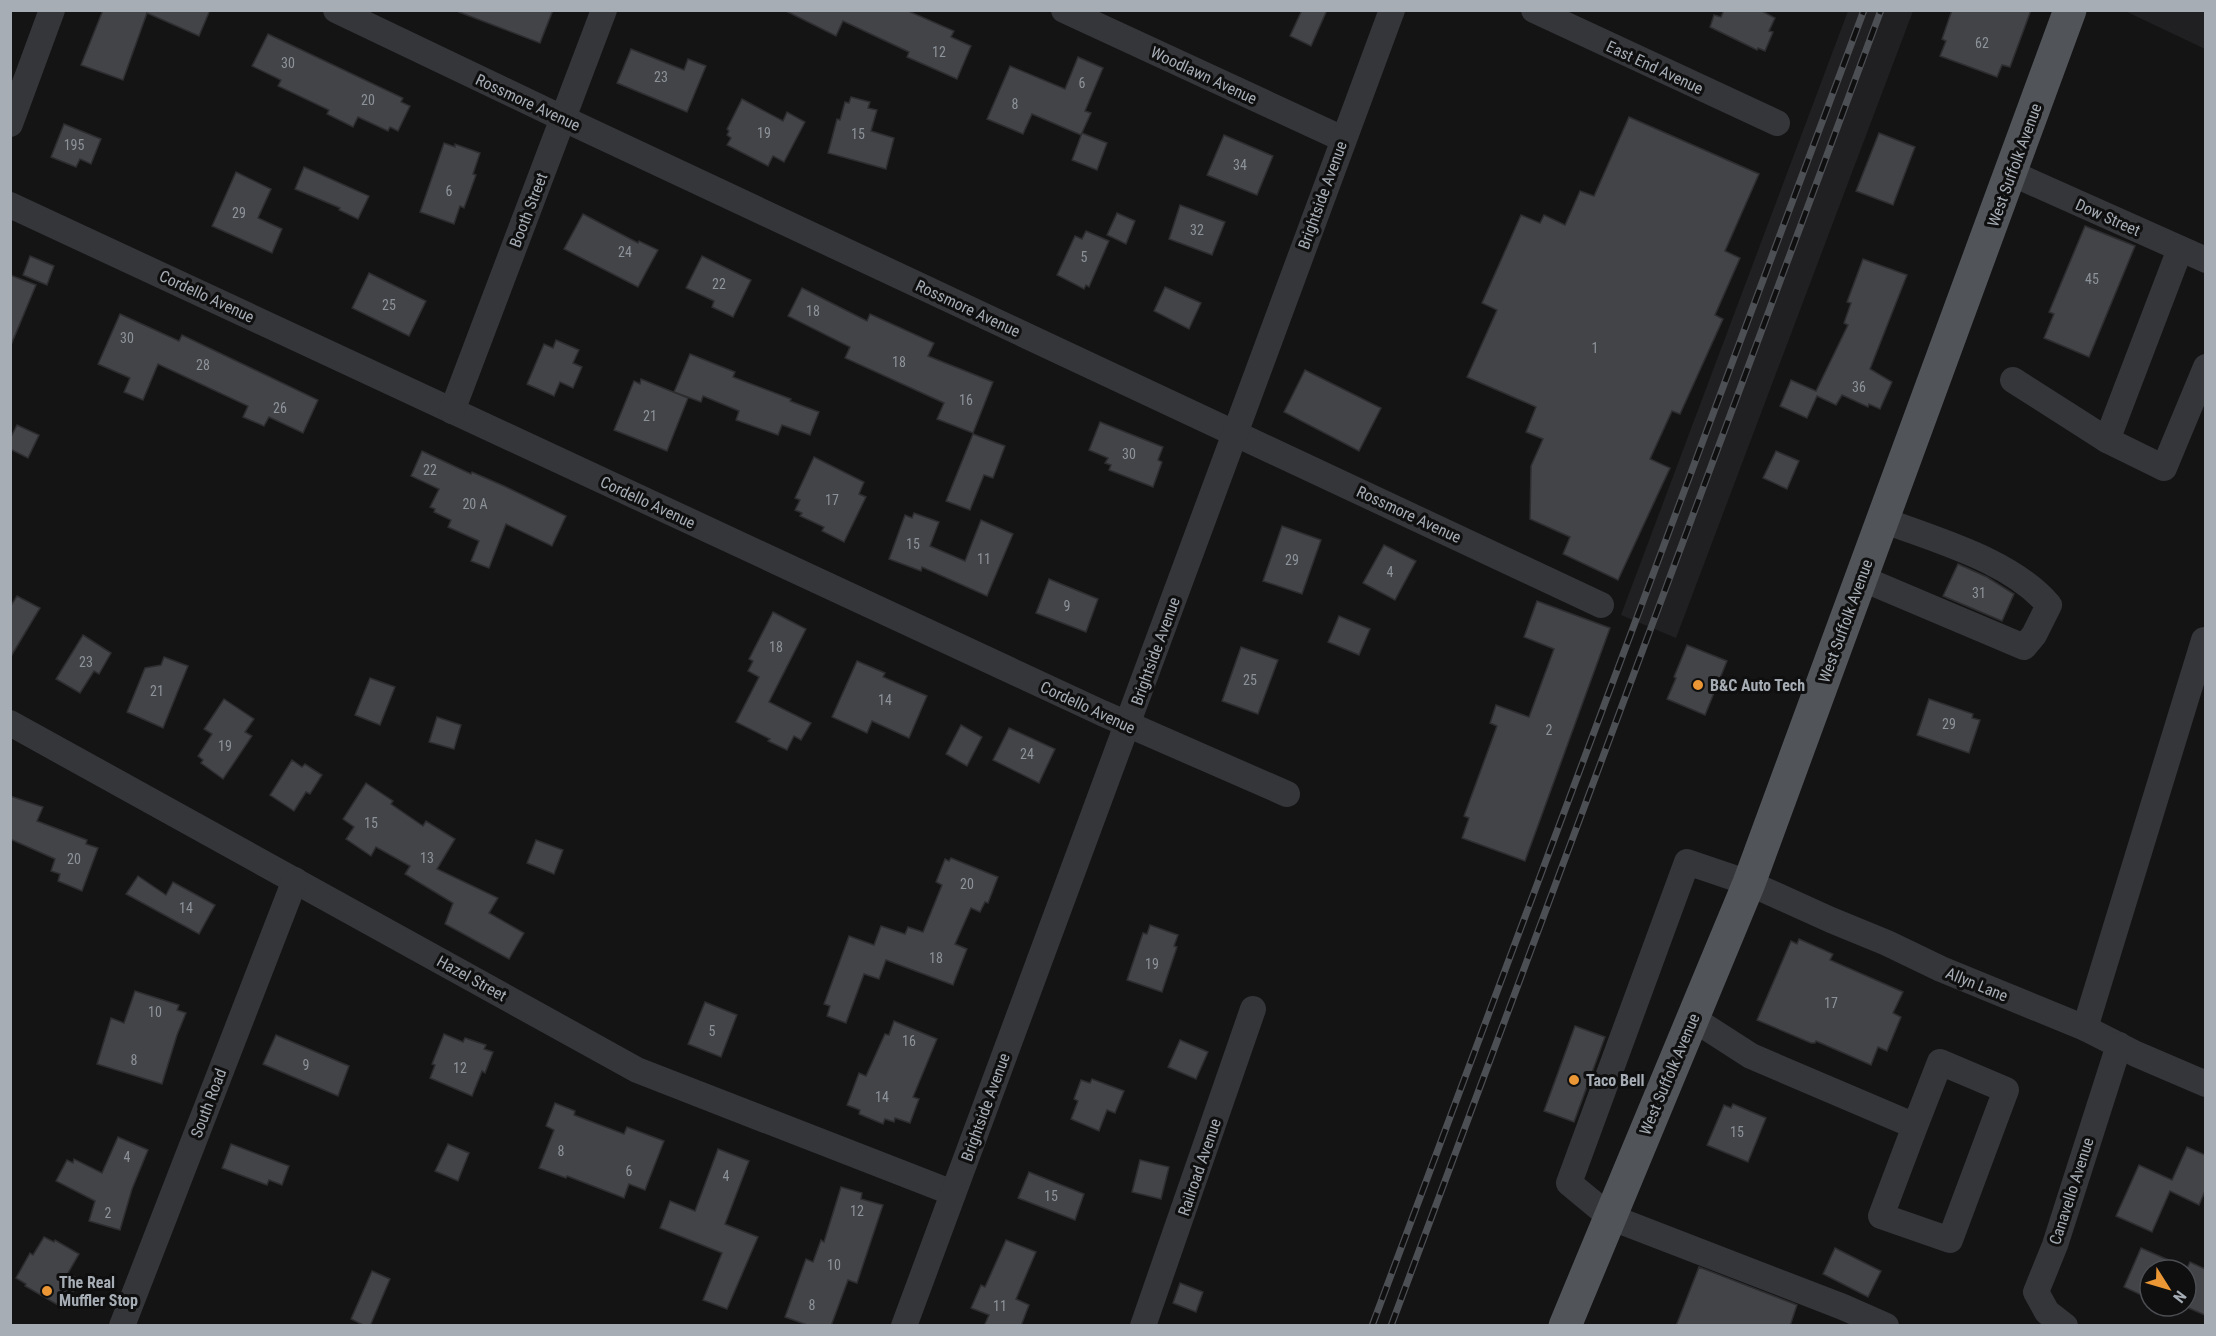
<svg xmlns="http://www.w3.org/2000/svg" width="2216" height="1336" viewBox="0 0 2216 1336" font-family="'Roboto Condensed',sans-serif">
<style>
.built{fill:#202022}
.building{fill:#434448;stroke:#2e2e31;stroke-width:1.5}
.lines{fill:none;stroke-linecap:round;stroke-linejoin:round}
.minor{stroke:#35363a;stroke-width:26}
.major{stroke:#515459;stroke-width:33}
.rail-casing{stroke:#4c4f53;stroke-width:7}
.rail{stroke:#0f0f10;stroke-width:4.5;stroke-dasharray:14;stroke-linecap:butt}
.poi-dot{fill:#ec9735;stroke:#0f0f10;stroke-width:2}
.labels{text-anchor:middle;stroke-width:6;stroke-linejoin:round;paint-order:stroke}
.number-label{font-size:14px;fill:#8d939a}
.street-label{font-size:16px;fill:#a6adb5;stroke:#0f0f10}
.poi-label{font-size:16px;font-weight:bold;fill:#a6adb5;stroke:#0f0f10;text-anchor:start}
</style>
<rect width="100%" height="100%" fill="#141415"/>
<g class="built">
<path d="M 1848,11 L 1913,11 L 1676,638 L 1621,615 Z"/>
<path d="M 2125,11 L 2205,11 L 2205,49 Z"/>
</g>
<g class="building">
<path d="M 103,10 L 210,10 L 199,36 L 147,13 L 123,80 L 81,65 Z"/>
<path d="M 460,10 L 553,10 L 540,43 L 459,12 Z"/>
<path d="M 784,10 L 906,10 L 954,31 L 951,37 L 971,46 L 957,79 L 907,57 L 909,52 L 843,21 L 836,36 Z"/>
<path d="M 1302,10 L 1327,10 L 1311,46 L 1290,36 Z"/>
<path d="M 1724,10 L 1760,10 L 1775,18 L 1769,31 L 1773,32 L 1765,51 L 1758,48 L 1757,50 L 1710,27 L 1714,15 L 1721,17 Z"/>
<path d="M 1952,10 L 2031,10 L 2010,67 L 2002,65 L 1997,77 L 1940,56 L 1946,41 L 1942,39 Z"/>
<path d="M 268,34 L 403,98 L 401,102 L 410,106 L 398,131 L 390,127 L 388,131 L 358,117 L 353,127 L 327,114 L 329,110 L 278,86 L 281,80 L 252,66 Z"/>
<path d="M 631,49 L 684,70 L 688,59 L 706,66 L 687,112 L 617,83 Z"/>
<path d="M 1078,57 L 1103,68 L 1085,111 L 1091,113 L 1081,135 L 1032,114 L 1023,134 L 987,119 L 1010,66 L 1065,89 Z"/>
<path d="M 851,97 L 870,102 L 868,108 L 877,110 L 871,131 L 894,138 L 886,169 L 828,153 L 837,119 L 840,120 L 845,102 L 849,103 Z"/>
<path d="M 742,99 L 783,121 L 787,112 L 805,122 L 784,162 L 773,156 L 768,166 L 727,145 L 731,138 L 727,135 L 729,131 L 727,129 Z"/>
<path d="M 1629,117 L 1759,174 L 1725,251 L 1740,258 L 1715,315 L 1723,319 L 1680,414 L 1672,411 L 1650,459 L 1670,468 L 1618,580 L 1563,554 L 1570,537 L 1530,519 L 1531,466 L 1543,439 L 1526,432 L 1536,407 L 1467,377 L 1497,310 L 1482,303 L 1521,215 L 1540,223 L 1544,215 L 1565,225 L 1580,191 L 1594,196 Z"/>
<path d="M 64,124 L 101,139 L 91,164 L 80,159 L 76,167 L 51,157 Z"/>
<path d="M 1082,133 L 1107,143 L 1097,170 L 1072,160 Z"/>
<path d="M 1879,133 L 1915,147 L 1893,205 L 1856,191 Z"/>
<path d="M 1224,135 L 1273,156 L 1257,195 L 1207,175 Z"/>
<path d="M 444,143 L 455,147 L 455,144 L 480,153 L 473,174 L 476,175 L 464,208 L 460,206 L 454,224 L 420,212 Z"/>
<path d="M 304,167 L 369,196 L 358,219 L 339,210 L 340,208 L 295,189 Z"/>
<path d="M 236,172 L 271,189 L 258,218 L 282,229 L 272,253 L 212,226 Z"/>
<path d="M 1180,205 L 1225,222 L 1212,255 L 1169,239 Z"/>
<path d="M 1117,213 L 1135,221 L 1126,244 L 1107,235 Z"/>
<path d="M 583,214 L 638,243 L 639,241 L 658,250 L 638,287 L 564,249 Z"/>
<path d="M 2085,226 L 2135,246 L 2089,357 L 2044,338 L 2054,314 L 2049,312 Z"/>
<path d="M 1086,231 L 1109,241 L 1089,287 L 1086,285 L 1084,289 L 1057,275 L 1075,236 L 1082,239 Z"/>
<path d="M 30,256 L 54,266 L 47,285 L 23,275 Z"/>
<path d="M 702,256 L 751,280 L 733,317 L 712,307 L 714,301 L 686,288 Z"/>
<path d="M 1863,259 L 1907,275 L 1870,369 L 1892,382 L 1880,409 L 1869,404 L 1868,407 L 1842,395 L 1836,405 L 1817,396 L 1807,418 L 1780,406 L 1791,380 L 1816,391 L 1848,325 L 1844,323 L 1851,303 L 1847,302 Z"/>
<path d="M 369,273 L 426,301 L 409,336 L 352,308 Z"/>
<path d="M 10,275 L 36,285 L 11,345 L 10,345 Z"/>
<path d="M 1165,287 L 1201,303 L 1189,329 L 1154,311 Z"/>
<path d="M 802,288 L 867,321 L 870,314 L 934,343 L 928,356 L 993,382 L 973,433 L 937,419 L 944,403 L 845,358 L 850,347 L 788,316 Z"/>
<path d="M 120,314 L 179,341 L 182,335 L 318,400 L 303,433 L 269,417 L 264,426 L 243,417 L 248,406 L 158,364 L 143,400 L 124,392 L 130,378 L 98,364 Z"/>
<path d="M 556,340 L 579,350 L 573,363 L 582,367 L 573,388 L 560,382 L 554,396 L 527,384 L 544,344 L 553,348 Z"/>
<path d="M 690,354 L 735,372 L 733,377 L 791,399 L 790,401 L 819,412 L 810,435 L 782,425 L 778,435 L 736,420 L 739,411 L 703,396 L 701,402 L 674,392 Z"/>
<path d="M 1305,370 L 1381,408 L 1359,451 L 1284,412 Z"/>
<path d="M 641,379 L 688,398 L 667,451 L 614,430 L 634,381 L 640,384 Z"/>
<path d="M 1100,422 L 1163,447 L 1158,460 L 1162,462 L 1153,487 L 1109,470 L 1111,465 L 1105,463 L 1108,458 L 1089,450 Z"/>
<path d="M 17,425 L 39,435 L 28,458 L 10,449 L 10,439 Z"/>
<path d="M 973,434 L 1005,446 L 993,478 L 984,475 L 970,510 L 946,501 Z"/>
<path d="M 422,451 L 471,474 L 472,472 L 504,486 L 566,516 L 552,546 L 506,524 L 489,568 L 471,561 L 479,541 L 448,527 L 451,520 L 434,512 L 435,509 L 430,507 L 439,489 L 411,476 Z"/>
<path d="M 1776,451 L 1799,461 L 1787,489 L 1763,478 Z"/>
<path d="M 814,457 L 864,482 L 859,494 L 866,497 L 844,542 L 822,531 L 824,527 L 800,516 L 802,513 L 795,510 L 800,500 L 795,498 Z"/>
<path d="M 914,513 L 939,522 L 930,546 L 965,561 L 981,520 L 1013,534 L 987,596 L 922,567 L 921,571 L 889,559 L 905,515 L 912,518 Z"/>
<path d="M 1282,526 L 1321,540 L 1302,594 L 1263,581 Z"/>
<path d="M 1384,545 L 1416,561 L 1395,600 L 1363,583 Z"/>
<path d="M 1958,564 L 1987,577 L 2014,594 L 2002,621 L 1943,596 Z"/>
<path d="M 1049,579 L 1098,599 L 1086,632 L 1036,613 Z"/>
<path d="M 17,596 L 40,608 L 10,658 L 10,607 Z"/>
<path d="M 1537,601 L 1610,628 L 1525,861 L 1462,838 L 1469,818 L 1464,816 L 1497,726 L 1490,723 L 1496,705 L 1529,717 L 1554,649 L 1524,637 Z"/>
<path d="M 773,612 L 806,629 L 769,702 L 811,723 L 801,740 L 794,736 L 787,750 L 768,741 L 770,739 L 736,722 L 759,677 L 748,671 L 753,661 L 749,659 Z"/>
<path d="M 1339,616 L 1370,629 L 1359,655 L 1328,642 Z"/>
<path d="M 83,635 L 111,653 L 99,674 L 94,671 L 80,693 L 56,679 Z"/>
<path d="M 1687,645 L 1727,661 L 1705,715 L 1667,699 L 1676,678 L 1674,677 Z"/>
<path d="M 1241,647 L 1278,660 L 1258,714 L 1222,701 Z"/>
<path d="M 164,657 L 188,666 L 163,728 L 127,712 L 145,668 L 161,665 Z"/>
<path d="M 857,661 L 885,673 L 883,677 L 927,696 L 909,738 L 872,721 L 867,733 L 832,717 Z"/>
<path d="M 370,678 L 395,687 L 380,725 L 355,715 Z"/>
<path d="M 224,699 L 254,719 L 245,732 L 252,736 L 223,779 L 201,763 L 203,760 L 198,756 L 212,734 L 204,729 Z"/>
<path d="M 1929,699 L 1973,714 L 1972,718 L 1980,720 L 1969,753 L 1917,735 Z"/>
<path d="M 437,717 L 461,725 L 454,749 L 429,742 Z"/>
<path d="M 961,725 L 982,737 L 967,766 L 946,754 Z"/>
<path d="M 1009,728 L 1055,749 L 1039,783 L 993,760 Z"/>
<path d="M 292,760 L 302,767 L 305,764 L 322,775 L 310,794 L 306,792 L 294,811 L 270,795 Z"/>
<path d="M 366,783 L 393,801 L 391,804 L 423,826 L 426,821 L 455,839 L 437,869 L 498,898 L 489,913 L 524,933 L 509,959 L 445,924 L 453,903 L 405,874 L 410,866 L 376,847 L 371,856 L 346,839 L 354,827 L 343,819 Z"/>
<path d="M 10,796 L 43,807 L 37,821 L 87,840 L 86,844 L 98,848 L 82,891 L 58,881 L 60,874 L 51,871 L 55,859 L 10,839 Z"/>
<path d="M 536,840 L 563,850 L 554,874 L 527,863 Z"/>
<path d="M 951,858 L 998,877 L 988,903 L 985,902 L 980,912 L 971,908 L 955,944 L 967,949 L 953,985 L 886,960 L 879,979 L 864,974 L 846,1023 L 827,1016 L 830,1006 L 824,1004 L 849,936 L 874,945 L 881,926 L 905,934 L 908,927 L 923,932 L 942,885 L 936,882 L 945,859 L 949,861 Z"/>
<path d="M 138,876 L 166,895 L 173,882 L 215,905 L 199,934 L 126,894 Z"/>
<path d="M 1150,925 L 1178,935 L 1174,946 L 1177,947 L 1162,992 L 1127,980 L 1143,933 L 1147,934 Z"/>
<path d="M 1799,939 L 1833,954 L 1830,960 L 1903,992 L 1893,1013 L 1901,1017 L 1887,1051 L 1878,1047 L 1871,1065 L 1816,1041 L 1815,1043 L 1811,1043 L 1757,1020 L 1791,941 L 1797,944 Z"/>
<path d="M 135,991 L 179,1005 L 177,1010 L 186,1013 L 177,1035 L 162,1084 L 97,1064 L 111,1018 L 124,1023 Z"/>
<path d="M 705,1002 L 737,1015 L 721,1057 L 688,1044 Z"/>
<path d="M 894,1021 L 937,1039 L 913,1097 L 919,1099 L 910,1123 L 895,1118 L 894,1122 L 885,1119 L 883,1124 L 859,1114 L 860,1110 L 847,1105 L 859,1073 L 866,1076 L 885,1034 L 889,1035 Z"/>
<path d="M 1575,1026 L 1605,1037 L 1574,1122 L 1544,1111 Z"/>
<path d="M 444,1034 L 463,1042 L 465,1038 L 486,1045 L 484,1049 L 493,1052 L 485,1073 L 482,1071 L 472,1096 L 430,1078 L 435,1065 L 432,1064 Z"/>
<path d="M 276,1035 L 349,1066 L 338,1096 L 263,1064 Z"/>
<path d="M 1180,1040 L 1208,1052 L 1196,1079 L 1168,1067 Z"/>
<path d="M 1092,1079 L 1124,1091 L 1115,1113 L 1107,1110 L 1099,1131 L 1071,1119 L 1078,1101 L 1074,1099 L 1081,1080 L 1090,1083 Z"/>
<path d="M 555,1103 L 575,1111 L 574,1115 L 624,1134 L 627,1127 L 664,1141 L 645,1190 L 629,1184 L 624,1198 L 567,1176 L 566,1178 L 539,1168 L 554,1130 L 546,1126 Z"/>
<path d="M 1733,1104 L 1766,1118 L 1748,1162 L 1707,1145 L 1724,1105 L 1731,1108 Z"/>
<path d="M 118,1137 L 148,1150 L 132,1189 L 120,1230 L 89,1221 L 95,1201 L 56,1181 L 67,1160 L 73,1163 L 74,1159 L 102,1173 Z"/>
<path d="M 231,1144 L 289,1166 L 282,1185 L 269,1180 L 267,1185 L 222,1168 Z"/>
<path d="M 448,1144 L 469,1153 L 458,1181 L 435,1171 Z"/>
<path d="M 2187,1147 L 2205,1155 L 2205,1191 L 2199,1205 L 2170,1191 L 2152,1232 L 2116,1216 L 2139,1165 L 2172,1180 Z"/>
<path d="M 718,1149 L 749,1161 L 725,1224 L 758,1237 L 727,1309 L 703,1300 L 722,1253 L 660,1228 L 670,1201 L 695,1211 Z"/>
<path d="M 1140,1160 L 1169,1167 L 1161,1199 L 1132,1192 Z"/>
<path d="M 1029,1172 L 1084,1194 L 1075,1220 L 1018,1198 Z"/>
<path d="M 841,1187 L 862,1193 L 861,1199 L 883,1205 L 857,1283 L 848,1280 L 831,1326 L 810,1326 L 785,1317 L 806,1259 L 813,1262 L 821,1240 L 824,1242 Z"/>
<path d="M 44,1237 L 54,1242 L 55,1240 L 79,1254 L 68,1273 L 80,1280 L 63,1308 L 25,1286 L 26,1284 L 16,1278 L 30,1253 L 33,1255 Z"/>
<path d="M 1006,1240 L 1036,1252 L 1016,1299 L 1029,1305 L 1021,1326 L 984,1326 L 989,1315 L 971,1308 L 981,1285 L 985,1287 Z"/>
<path d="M 1835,1248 L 1881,1271 L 1868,1297 L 1823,1274 Z"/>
<path d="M 2141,1248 L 2187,1268 L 2190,1262 L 2205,1269 L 2205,1315 L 2184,1306 L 2186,1306 L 2186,1270 L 2150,1270 L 2150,1299 L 2124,1287 Z"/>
<path d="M 1699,1267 L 1797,1305 L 1790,1326 L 1676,1326 Z"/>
<path d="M 372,1271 L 390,1279 L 370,1326 L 365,1326 L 351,1319 Z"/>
<path d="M 1180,1283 L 1203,1292 L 1196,1312 L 1173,1303 Z"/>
</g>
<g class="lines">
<g class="minor">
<path d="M 336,10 L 562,118 L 1601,605"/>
<path d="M 1064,10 L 1343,139"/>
<path d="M 1534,10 L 1777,123"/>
<path d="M 10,124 L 52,10"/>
<path d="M 2011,173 L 2206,260"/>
<path d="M 10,205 L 1102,713 L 1287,794"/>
<path d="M 2013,380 L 2107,440 L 2164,468 L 2206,367"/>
<path d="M 452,411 L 604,10"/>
<path d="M 2107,440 L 2180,249"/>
<path d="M 1861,578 L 2024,647 L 2034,635 L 2049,605 C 2010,560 1938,541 1883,520"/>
<path d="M 10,723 L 637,1070 L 953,1193"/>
<path d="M 1692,1018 L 1751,1056 L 1915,1126 L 1940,1062 L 2006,1090 L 1950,1240 L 1881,1216 L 1915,1126"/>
<path d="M 2085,1028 L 2204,640"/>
<path d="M 122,1326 L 295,880"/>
<path d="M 904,1326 L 1392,10"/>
<path d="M 1143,1326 L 1253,1009"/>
<path d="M 1886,1326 L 1843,1307 L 1610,1217 L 1569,1183 L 1687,862 L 1749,883 L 1831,920 L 1887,943 L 1941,969 L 2085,1028 L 2136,1054 L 2206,1084"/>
<path d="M 2065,1326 L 2047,1312 L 2036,1292 L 2055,1245 L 2119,1045"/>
</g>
<path class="major" d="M 1565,1326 L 1749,883 L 2070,10"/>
<g class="rail-casing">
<g id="rail">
<path d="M 1372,1326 L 1864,10"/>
<path d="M 1391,1326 L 1881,10"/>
</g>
</g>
<use href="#rail" class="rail"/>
</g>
<g class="poi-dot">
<circle cx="1698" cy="685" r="6"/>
<circle cx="1574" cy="1080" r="6"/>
<circle cx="47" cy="1291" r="6"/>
</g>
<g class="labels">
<g class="number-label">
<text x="1982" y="48">62</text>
<text x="939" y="57">12</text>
<text x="288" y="68">30</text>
<text x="661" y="82">23</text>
<text x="1082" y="88">6</text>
<text x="368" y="105">20</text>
<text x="1015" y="109">8</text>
<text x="764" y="138">19</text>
<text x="858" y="139">15</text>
<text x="74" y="150">195</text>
<text x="1240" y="170">34</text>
<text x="449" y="196">6</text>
<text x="239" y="218">29</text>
<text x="1197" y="235">32</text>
<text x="625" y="257">24</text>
<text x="1084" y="262">5</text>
<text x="2092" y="284">45</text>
<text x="719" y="289">22</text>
<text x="389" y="310">25</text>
<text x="813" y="316">18</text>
<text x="127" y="343">30</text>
<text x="1595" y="353">1</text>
<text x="899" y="367">18</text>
<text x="203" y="370">28</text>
<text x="1859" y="392">36</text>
<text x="966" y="405">16</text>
<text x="280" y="413">26</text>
<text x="650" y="421">21</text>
<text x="1129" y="459">30</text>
<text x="430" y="475">22</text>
<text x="832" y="505">17</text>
<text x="475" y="509">20 A</text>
<text x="913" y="549">15</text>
<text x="984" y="564">11</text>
<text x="1292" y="565">29</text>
<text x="1390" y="577">4</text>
<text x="1979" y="598">31</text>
<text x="1067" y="611">9</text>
<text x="776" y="652">18</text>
<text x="86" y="667">23</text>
<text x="1250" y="685">25</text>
<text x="157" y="696">21</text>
<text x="885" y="705">14</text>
<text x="1949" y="729">29</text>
<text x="1549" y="735">2</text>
<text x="225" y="751">19</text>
<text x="1027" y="759">24</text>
<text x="371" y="828">15</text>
<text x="427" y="863">13</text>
<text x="74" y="864">20</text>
<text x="967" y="889">20</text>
<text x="186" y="913">14</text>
<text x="936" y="963">18</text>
<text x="1152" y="969">19</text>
<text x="1831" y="1008">17</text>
<text x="155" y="1017">10</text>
<text x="712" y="1036">5</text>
<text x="909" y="1046">16</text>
<text x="134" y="1065">8</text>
<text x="306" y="1070">9</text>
<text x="460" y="1073">12</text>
<text x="882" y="1102">14</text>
<text x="1737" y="1137">15</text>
<text x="561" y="1156">8</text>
<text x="127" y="1162">4</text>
<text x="629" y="1176">6</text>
<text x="726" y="1181">4</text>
<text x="1051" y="1201">15</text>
<text x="857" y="1216">12</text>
<text x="108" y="1218">2</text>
<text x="834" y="1270">10</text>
<text x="812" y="1310">8</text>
<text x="1000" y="1311">11</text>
</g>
<g class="street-label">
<text transform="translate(1655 67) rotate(25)" y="6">East End Avenue</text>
<text transform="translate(1204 75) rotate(25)" y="6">Woodlawn Avenue</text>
<text transform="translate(528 102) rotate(25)" y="6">Rossmore Avenue</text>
<text transform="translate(2014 165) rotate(-70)" y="6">West Suffolk Avenue</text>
<text transform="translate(1322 195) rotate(-70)" y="6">Brightside Avenue</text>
<text transform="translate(528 210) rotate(-69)" y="6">Booth Street</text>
<text transform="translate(2108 217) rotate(24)" y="6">Dow Street</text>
<text transform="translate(207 296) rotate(25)" y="6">Cordello Avenue</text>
<text transform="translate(968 308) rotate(25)" y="6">Rossmore Avenue</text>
<text transform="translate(648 502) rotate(25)" y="6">Cordello Avenue</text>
<text transform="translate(1409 514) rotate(25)" y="6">Rossmore Avenue</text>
<text transform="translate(1845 621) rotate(-70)" y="6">West Suffolk Avenue</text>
<text transform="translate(1155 651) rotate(-70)" y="6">Brightside Avenue</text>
<text transform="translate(1088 707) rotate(25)" y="6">Cordello Avenue</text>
<text transform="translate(472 978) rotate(29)" y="6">Hazel Street</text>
<text transform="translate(1977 984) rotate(22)" y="6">Allyn Lane</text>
<text transform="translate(1669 1074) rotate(-67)" y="6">West Suffolk Avenue</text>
<text transform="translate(208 1103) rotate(-69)" y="6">South Road</text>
<text transform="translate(985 1107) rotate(-70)" y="6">Brightside Avenue</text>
<text transform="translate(1199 1167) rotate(-71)" y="6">Railroad Avenue</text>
<text transform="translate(2071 1191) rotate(-72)" y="6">Canavello Avenue</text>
</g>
<g class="poi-label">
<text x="1710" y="691">B&amp;C Auto Tech</text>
<text x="1586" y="1086">Taco Bell</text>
<text x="59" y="1288">The Real<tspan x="59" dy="18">Muffler Stop</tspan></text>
</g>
</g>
<rect width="2216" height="1336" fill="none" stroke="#a6adb5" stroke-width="24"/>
<g transform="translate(2168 1288) rotate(127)"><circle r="28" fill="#0f0f10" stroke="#4b4e52" stroke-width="1.5"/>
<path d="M0-4.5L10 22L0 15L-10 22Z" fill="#ec9735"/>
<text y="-9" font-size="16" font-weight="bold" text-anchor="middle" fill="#a6adb5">N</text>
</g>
</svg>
